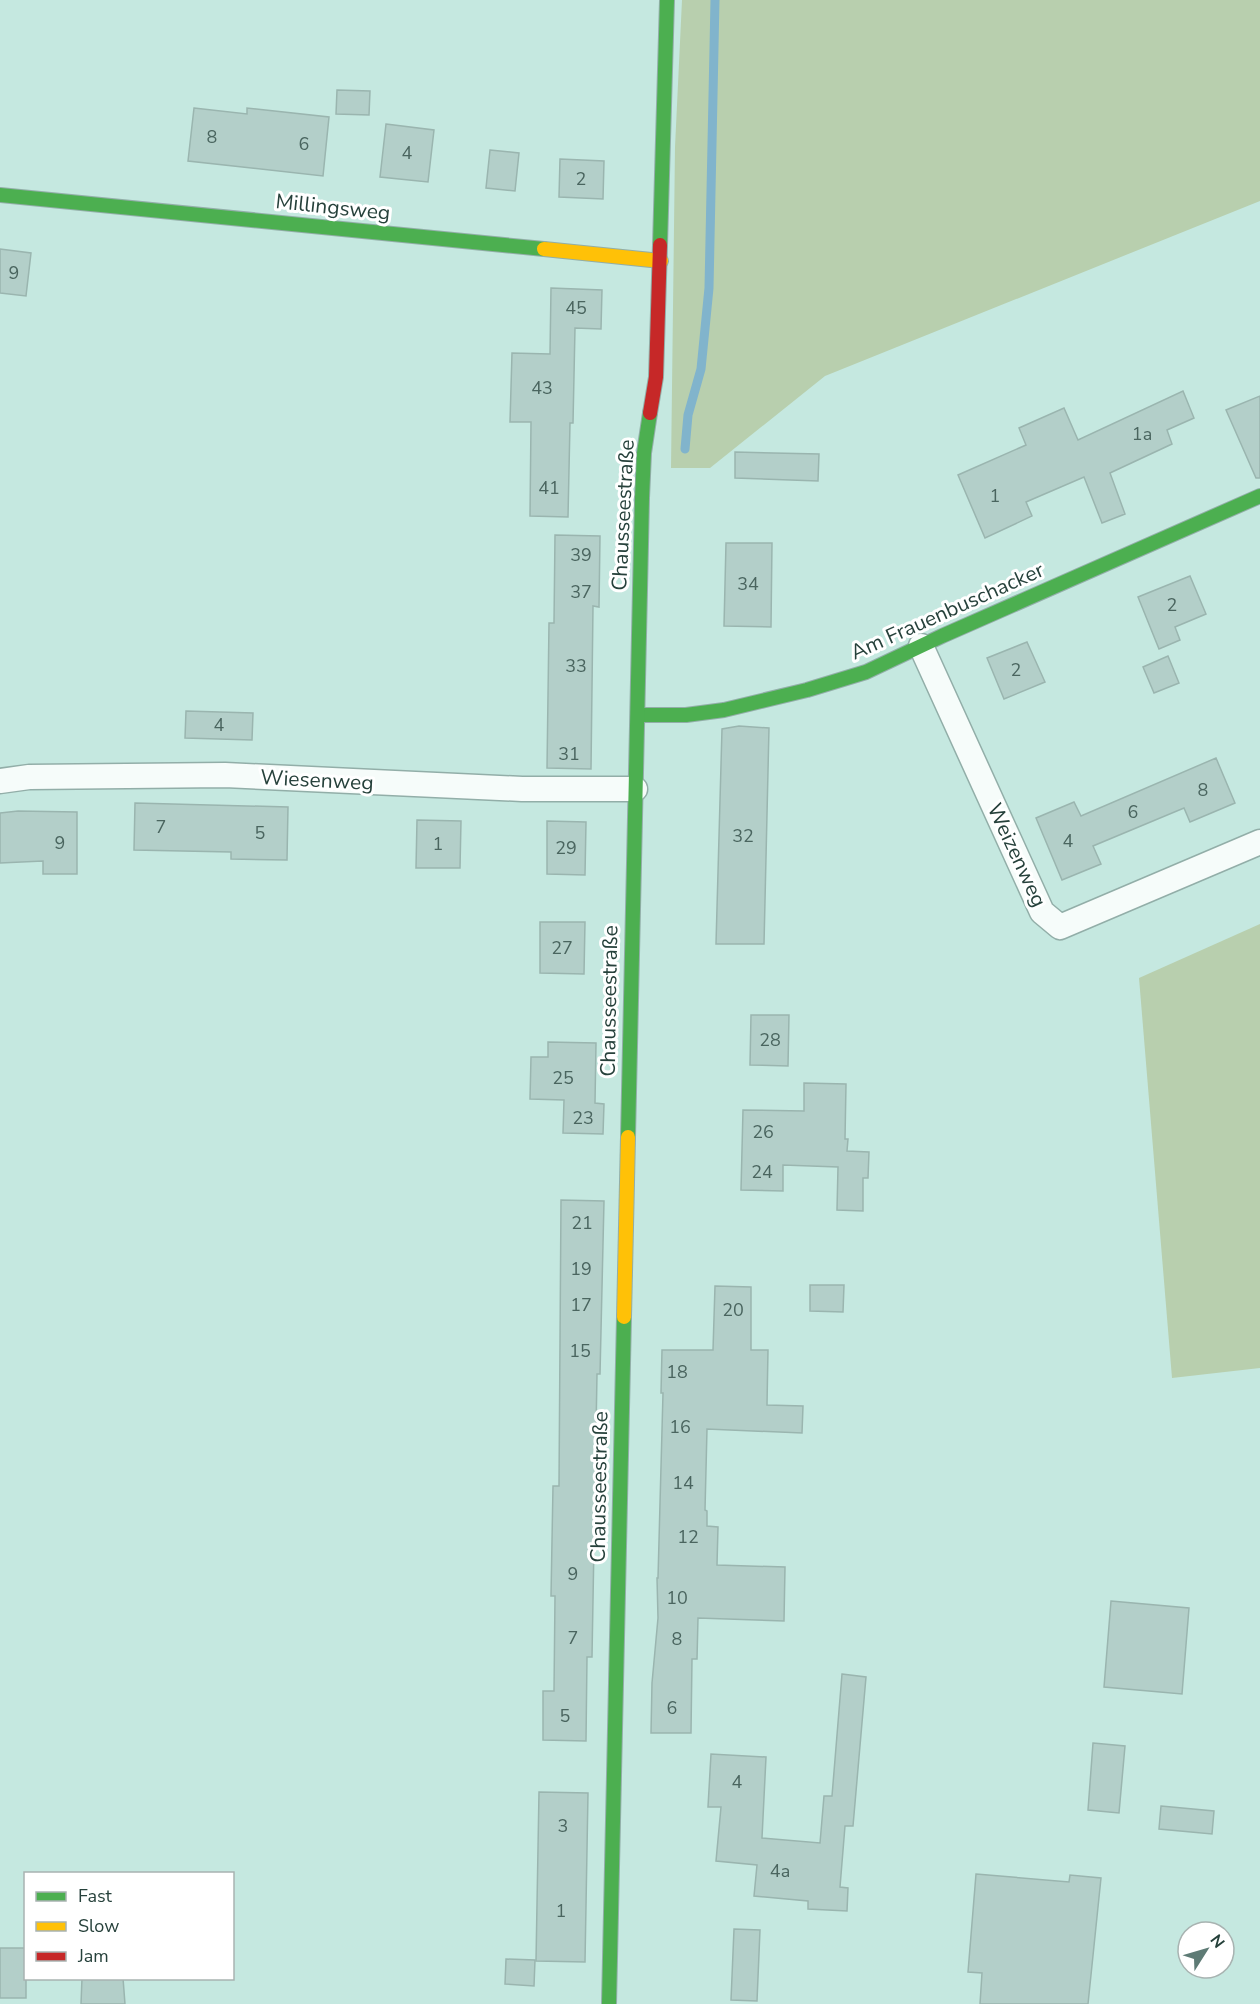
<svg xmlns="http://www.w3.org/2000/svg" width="1260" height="2004" viewBox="0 0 1260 2004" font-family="'Nunito Sans',sans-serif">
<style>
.green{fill:#b8cfae}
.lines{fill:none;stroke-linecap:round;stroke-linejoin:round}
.stream{stroke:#81b4cc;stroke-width:9}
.building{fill:#b3cfc9;stroke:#9ab5af;stroke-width:1.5}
.street-casing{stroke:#92aea8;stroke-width:27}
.fast-casing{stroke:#92aea8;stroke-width:16}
.slow-casing{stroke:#92aea8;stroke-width:16}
.jam-casing{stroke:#92aea8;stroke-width:16}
.street{stroke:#f6fcfa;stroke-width:24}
.fast{stroke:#4caf50;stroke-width:14}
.slow{stroke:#ffc107;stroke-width:14}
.jam{stroke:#c62828;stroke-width:14}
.labels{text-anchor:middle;stroke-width:6;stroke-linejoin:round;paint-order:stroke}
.number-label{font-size:18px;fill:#4a655f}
.street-label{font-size:21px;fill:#26413b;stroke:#fff}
</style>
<rect width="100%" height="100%" fill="#c5e8e0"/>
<g class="green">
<path d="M 682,0 L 1260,0 L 1260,201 L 825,376 L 710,468 L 671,468 L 675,147 Z"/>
<path d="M 1260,924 L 1260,1368 L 1172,1378 L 1139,978 Z"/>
</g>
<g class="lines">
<path class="stream" d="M 685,449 L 688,415 L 701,369 L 709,288 L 715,0"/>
</g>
<g class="building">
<path d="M 337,90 L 370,91 L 369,115 L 336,114 Z"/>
<path d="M 194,108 L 247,114 L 247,108 L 329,117 L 323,176 L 188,161 Z"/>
<path d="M 386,124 L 434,130 L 428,182 L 380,177 Z"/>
<path d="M 490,150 L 519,153 L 515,191 L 486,188 Z"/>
<path d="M 560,159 L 604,161 L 603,199 L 559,197 Z"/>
<path d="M 0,249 L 31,253 L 26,296 L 0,293 Z"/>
<path d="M 551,288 L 602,290 L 601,329 L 575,328 L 573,423 L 570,423 L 568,517 L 530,516 L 531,422 L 510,422 L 512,353 L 550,354 Z"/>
<path d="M 1183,391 L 1194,418 L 1167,430 L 1172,444 L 1110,473 L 1125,514 L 1102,523 L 1084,477 L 1026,502 L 1032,516 L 985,538 L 958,475 L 1026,445 L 1019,428 L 1064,408 L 1078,440 Z"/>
<path d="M 1260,396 L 1260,478 L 1256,478 L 1226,410 Z"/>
<path d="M 735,452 L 819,454 L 818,481 L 735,478 Z"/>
<path d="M 555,535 L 600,536 L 599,607 L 593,606 L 591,769 L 547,768 L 549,623 L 554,623 Z"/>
<path d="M 726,543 L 772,543 L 771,627 L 724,626 Z"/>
<path d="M 1190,576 L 1206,614 L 1175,627 L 1180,640 L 1159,649 L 1138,597 Z"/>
<path d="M 1027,642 L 1045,682 L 1004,699 L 987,658 Z"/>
<path d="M 1168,656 L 1179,683 L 1154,693 L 1143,667 Z"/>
<path d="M 186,711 L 253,713 L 252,740 L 185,738 Z"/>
<path d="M 739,726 L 769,728 L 764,944 L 716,944 L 722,729 Z"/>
<path d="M 1216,758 L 1235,803 L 1190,822 L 1184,808 L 1093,846 L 1101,864 L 1062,880 L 1036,818 L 1074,802 L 1081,816 Z"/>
<path d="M 135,803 L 288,807 L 287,860 L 231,859 L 231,852 L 134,850 Z"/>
<path d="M 18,811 L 77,812 L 77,874 L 43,874 L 43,861 L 0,863 L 0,813 Z"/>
<path d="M 417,820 L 461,821 L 460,868 L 416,868 Z"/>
<path d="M 547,821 L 586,822 L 585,875 L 547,874 Z"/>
<path d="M 540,922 L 585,922 L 584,974 L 540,973 Z"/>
<path d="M 751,1015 L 789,1015 L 788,1066 L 750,1065 Z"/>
<path d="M 548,1042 L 596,1043 L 595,1103 L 604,1104 L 603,1134 L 563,1133 L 564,1100 L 530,1099 L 531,1057 L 548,1057 Z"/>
<path d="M 804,1083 L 846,1084 L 845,1139 L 848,1139 L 847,1151 L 869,1152 L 868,1178 L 863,1178 L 863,1211 L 837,1210 L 838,1167 L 783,1165 L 783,1191 L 741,1190 L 743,1110 L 804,1111 Z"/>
<path d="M 561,1200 L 604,1201 L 600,1374 L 597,1374 L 592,1657 L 587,1657 L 586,1741 L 543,1740 L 543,1691 L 554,1691 L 555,1596 L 551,1596 L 553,1486 L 559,1486 Z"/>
<path d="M 810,1285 L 844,1285 L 843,1312 L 810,1311 Z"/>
<path d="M 715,1286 L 751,1287 L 751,1350 L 768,1350 L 767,1405 L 803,1406 L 802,1433 L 707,1429 L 705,1510 L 707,1511 L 707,1526 L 718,1527 L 717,1565 L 785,1567 L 784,1621 L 698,1618 L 697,1659 L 692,1659 L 691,1733 L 651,1733 L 652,1683 L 658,1618 L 657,1578 L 658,1578 L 663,1393 L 661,1393 L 662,1350 L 713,1350 Z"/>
<path d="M 1111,1601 L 1189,1608 L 1182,1694 L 1104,1687 Z"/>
<path d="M 842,1674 L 866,1677 L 853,1826 L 845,1826 L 840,1887 L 848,1888 L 847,1911 L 808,1909 L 808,1901 L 754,1896 L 757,1865 L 716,1861 L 721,1807 L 708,1807 L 711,1754 L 766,1757 L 762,1838 L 820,1843 L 824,1796 L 832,1796 Z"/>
<path d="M 1093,1743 L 1125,1746 L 1119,1813 L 1088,1810 Z"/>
<path d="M 539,1792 L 588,1793 L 585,1962 L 536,1961 Z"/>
<path d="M 1161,1806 L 1214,1811 L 1212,1834 L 1159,1829 Z"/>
<path d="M 976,1874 L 1069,1882 L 1070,1875 L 1101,1878 L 1088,2004 L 980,2004 L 982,1973 L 968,1972 Z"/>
<path d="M 734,1929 L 760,1930 L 757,2001 L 731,2000 Z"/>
<rect x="0" y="1948" width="26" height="50"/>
<path d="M 506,1959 L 535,1960 L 534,1986 L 505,1984 Z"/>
<path d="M 82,1978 L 123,1978 L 125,2004 L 81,2004 Z"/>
</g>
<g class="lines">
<g class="street-casing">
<g id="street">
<path d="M 921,646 L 1042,912 L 1060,927 L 1260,842"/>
<path d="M 0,781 L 29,777 L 225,775 L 522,789 L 635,789"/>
</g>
</g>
<g class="fast-casing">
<g id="fast">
<path d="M 0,195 L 544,249"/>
<path d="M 660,245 L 667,0"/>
<path d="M 638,715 L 686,715 L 724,710 L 807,690 L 866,672 L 942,636 L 1260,496"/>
<path d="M 628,1137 L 642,498 L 644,453 L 650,413"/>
<path d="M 609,2004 L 624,1317"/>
</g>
</g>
<g class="slow-casing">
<g id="slow">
<path d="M 544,249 L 661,261"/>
<path d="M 624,1317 L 628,1137"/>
</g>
</g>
<g class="jam-casing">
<path id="jam" d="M 650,413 L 656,377 L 660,245"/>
</g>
<use href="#street" class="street"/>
<use href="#fast" class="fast"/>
<use href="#slow" class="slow"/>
<use href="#jam" class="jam"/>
</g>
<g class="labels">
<g class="number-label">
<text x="212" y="143">8</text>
<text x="304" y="150">6</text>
<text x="407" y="159">4</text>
<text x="581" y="185">2</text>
<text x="14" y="279">9</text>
<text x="576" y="314">45</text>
<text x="542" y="394">43</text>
<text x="1142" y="440">1a</text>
<text x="549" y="494">41</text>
<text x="995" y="502">1</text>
<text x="581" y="561">39</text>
<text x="748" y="590">34</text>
<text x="581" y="598">37</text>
<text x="1172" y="611">2</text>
<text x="576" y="672">33</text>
<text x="1016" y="676">2</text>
<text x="219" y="731">4</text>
<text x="569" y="760">31</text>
<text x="1203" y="796">8</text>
<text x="1133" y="818">6</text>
<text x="161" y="833">7</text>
<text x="260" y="839">5</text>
<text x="743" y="842">32</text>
<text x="1068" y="847">4</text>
<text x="60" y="849">9</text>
<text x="438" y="850">1</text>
<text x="566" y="854">29</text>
<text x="562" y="954">27</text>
<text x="770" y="1046">28</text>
<text x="563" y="1084">25</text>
<text x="583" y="1124">23</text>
<text x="763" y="1138">26</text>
<text x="762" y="1178">24</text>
<text x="582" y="1229">21</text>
<text x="581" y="1275">19</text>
<text x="581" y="1311">17</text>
<text x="733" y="1316">20</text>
<text x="580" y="1357">15</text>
<text x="677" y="1378">18</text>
<text x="680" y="1433">16</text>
<text x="683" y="1489">14</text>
<text x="688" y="1543">12</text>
<text x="573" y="1580">9</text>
<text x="677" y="1604">10</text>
<text x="573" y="1644">7</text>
<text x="677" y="1645">8</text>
<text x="672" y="1714">6</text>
<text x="565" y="1722">5</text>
<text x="737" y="1788">4</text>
<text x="563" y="1832">3</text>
<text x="780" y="1877">4a</text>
<text x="561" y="1917">1</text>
</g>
<g class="street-label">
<text transform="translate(333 207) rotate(6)" y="7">Millingsweg</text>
<text transform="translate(623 515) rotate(-87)" y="7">Chausseestraße</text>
<text transform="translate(947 611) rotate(-24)" y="7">Am Frauenbuschacker</text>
<text transform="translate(317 780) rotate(3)" y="7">Wiesenweg</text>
<text transform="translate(1017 855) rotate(65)" y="7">Weizenweg</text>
<text transform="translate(609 1001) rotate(-89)" y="7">Chausseestraße</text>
<text transform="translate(599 1487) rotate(-89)" y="7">Chausseestraße</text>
</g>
</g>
<rect x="24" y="1872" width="210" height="108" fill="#ffffff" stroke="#a8b3b1" stroke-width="1.5"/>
<rect x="36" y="1892" width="30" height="9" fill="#4caf50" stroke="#a8b3b1" stroke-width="1.5"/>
<text x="78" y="1902" font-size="18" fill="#26413b">Fast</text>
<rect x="36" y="1922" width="30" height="9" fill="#ffc107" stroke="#a8b3b1" stroke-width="1.5"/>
<text x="78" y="1932" font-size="18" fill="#26413b">Slow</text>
<rect x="36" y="1952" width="30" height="9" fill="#c62828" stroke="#a8b3b1" stroke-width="1.5"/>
<text x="78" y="1962" font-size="18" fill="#26413b">Jam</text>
<g transform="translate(1206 1950) rotate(53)"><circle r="28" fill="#ffffff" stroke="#a8b3b1" stroke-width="1.5"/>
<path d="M0-4.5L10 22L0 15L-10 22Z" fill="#5e7b75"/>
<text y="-9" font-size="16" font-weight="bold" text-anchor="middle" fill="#26413b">N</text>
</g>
</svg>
